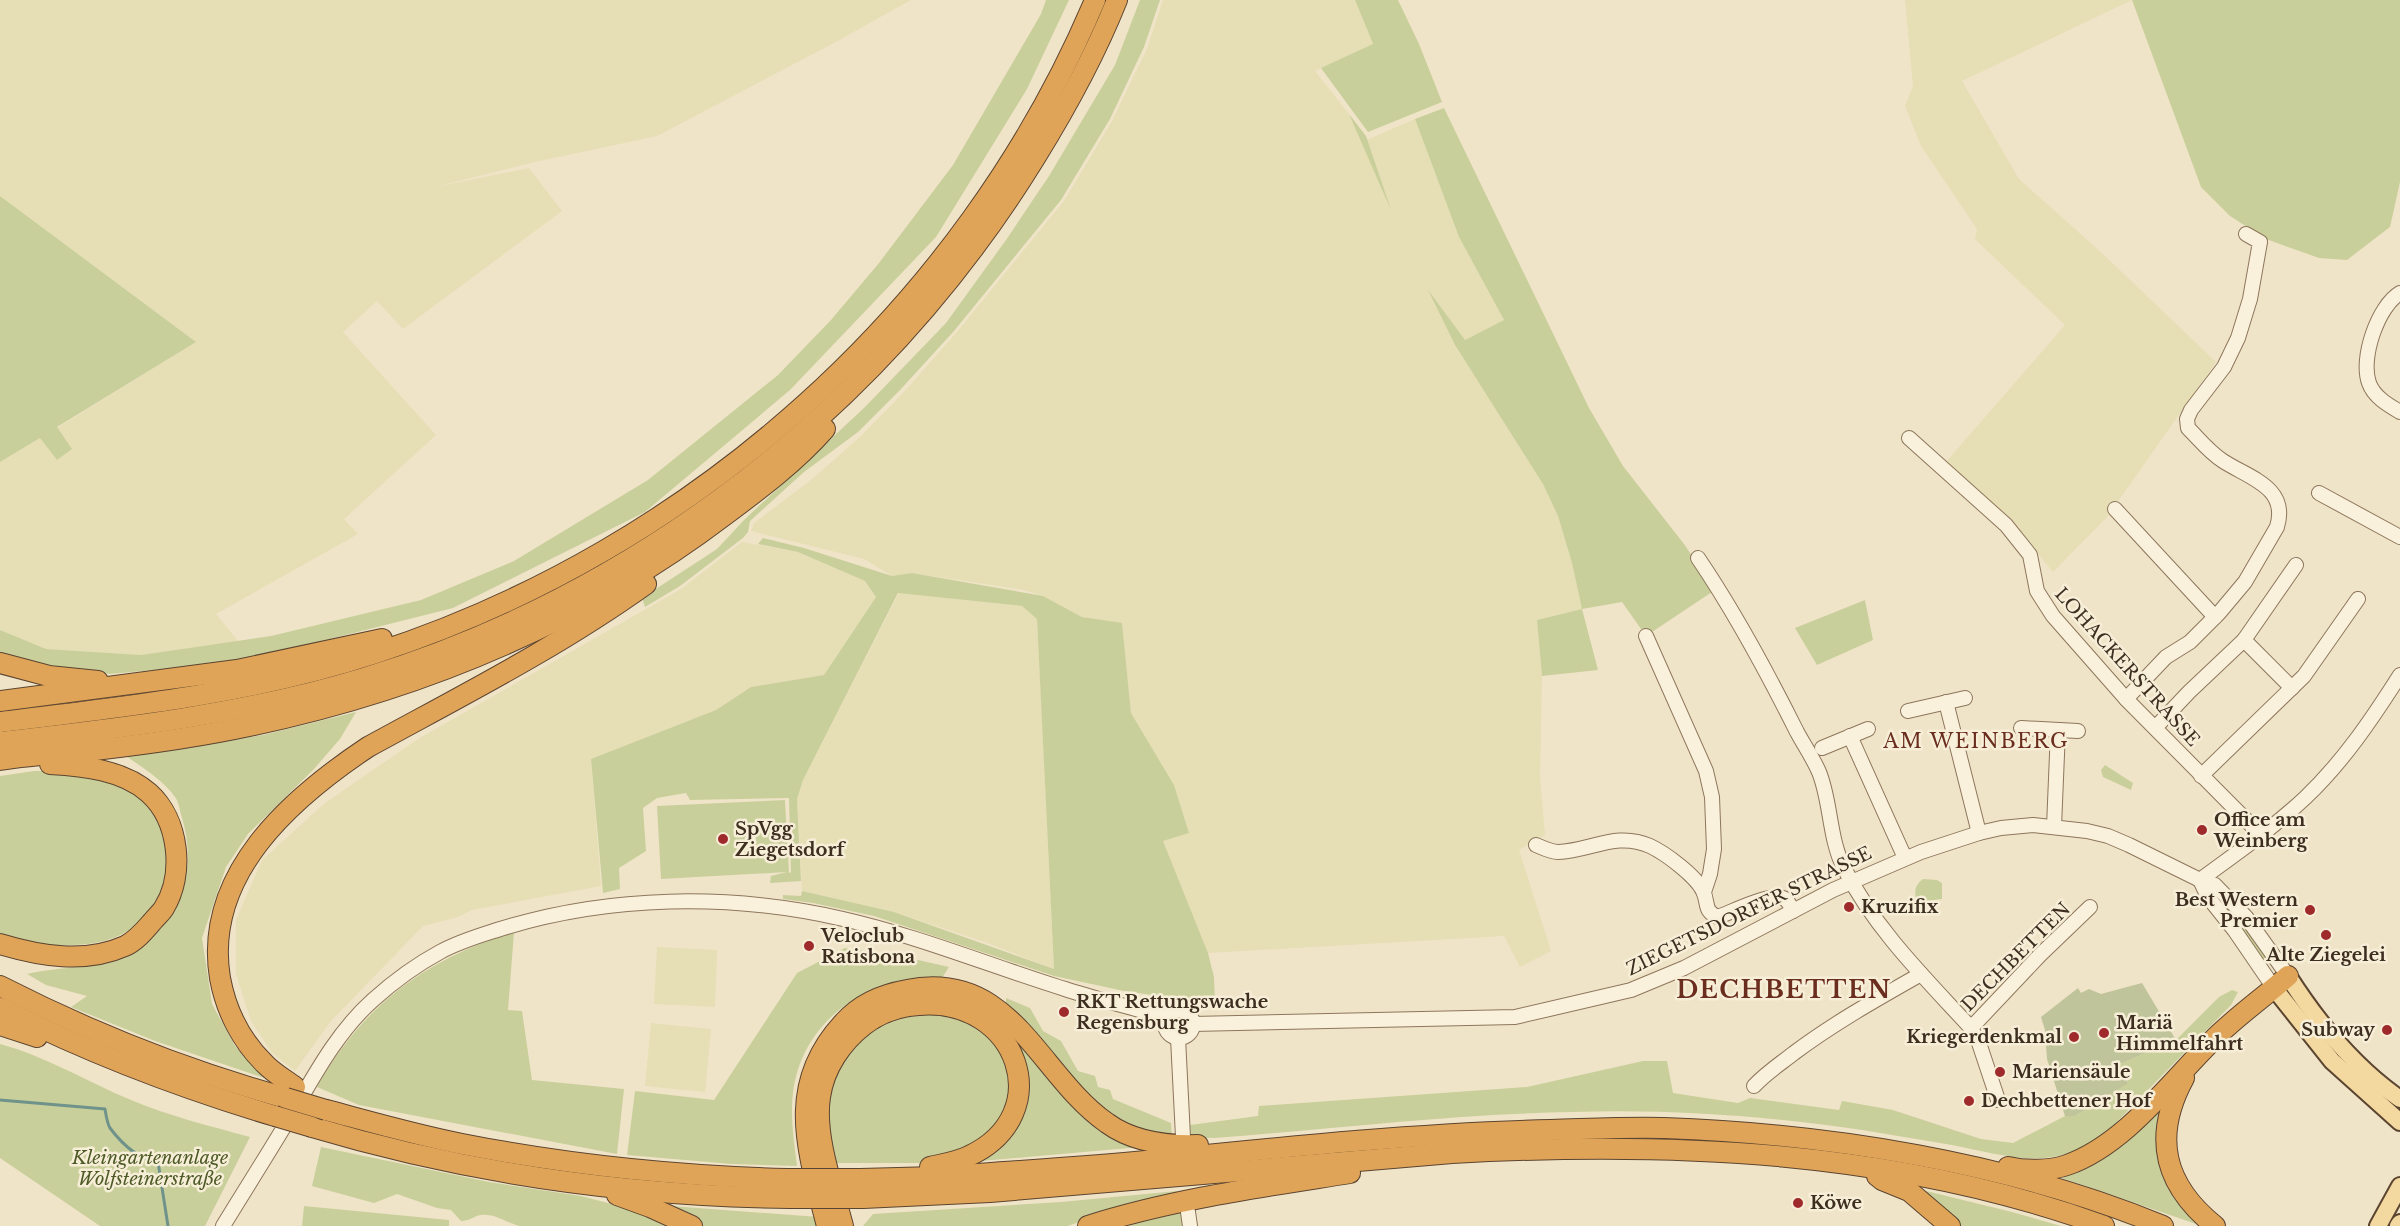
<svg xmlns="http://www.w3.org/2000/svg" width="2400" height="1226" viewBox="0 0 2400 1226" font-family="'Libre Baskerville',serif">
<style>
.farmland{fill:#e6deb5}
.green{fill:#c9cf9b}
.cemetery{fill:#bfc49a}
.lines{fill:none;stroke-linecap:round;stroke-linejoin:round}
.stream{stroke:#6f938a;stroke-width:3}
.minor-casing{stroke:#8d765c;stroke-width:16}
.major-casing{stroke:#5b4430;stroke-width:20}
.highway-casing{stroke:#5b4430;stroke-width:22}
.minor{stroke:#faf1dc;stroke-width:14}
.major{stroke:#f3d9a0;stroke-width:16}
.highway{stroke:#e0a458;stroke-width:20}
.highway-bridge-casing{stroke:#5b4430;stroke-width:22;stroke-linecap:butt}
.highway-bridge{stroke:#e0a458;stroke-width:20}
.poi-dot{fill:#9e2a2b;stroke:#f7eed8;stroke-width:2}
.labels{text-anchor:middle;stroke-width:5;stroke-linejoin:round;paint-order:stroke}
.street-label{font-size:18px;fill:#3d2e20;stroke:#f7eed8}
.poi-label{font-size:18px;font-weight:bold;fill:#3d2e20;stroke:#f7eed8;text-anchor:start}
.park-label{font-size:18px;font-style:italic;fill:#4d5a26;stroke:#f7eed8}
.neighbourhood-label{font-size:20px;letter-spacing:1.5px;fill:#6b2e1e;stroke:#f7eed8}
.district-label{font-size:24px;font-weight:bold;letter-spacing:1.5px;fill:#6b2e1e;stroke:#f7eed8}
</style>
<rect width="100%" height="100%" fill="#f0e4c8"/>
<g class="farmland">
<path d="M 0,0 L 911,0 L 832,44 L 657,136 L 535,162 L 435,187 L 529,168 L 562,211 L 403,329 L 377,301 L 343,332 L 436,435 L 344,519 L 358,534 L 216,614 L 238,641 L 140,655 L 46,649 L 0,630 L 0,462 L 40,438 L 57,460 L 57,428 L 196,342 L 0,196 Z"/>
<path d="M 1163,0 L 1355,0 L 1373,45 L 1315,71 L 1349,114 L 1362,142 L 1415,119 L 1459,237 L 1504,320 L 1465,340 L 1430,294 L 1455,345 L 1543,484 L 1558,516 L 1572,563 L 1582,609 L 1537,620 L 1542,676 L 1540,778 L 1545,835 L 1519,850 L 1551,951 L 1520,967 L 1504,936 L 1208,953 L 1163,841 L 1189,833 L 1174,785 L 1131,713 L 1122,624 L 1082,617 L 1043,596 L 1024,590 L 912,573 L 892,576 L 864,559 L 751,531 L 754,523 L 811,480 L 862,435 L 904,392 L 956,333 L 1064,201 L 1112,121 L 1147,49 Z"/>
<path d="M 1905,0 L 2132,0 L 1962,81 L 2019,179 L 2104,255 L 2216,362 L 2107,517 L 2053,572 L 2017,528 L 1945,463 L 2065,325 L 1975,239 L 1977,229 L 1921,146 L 1905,106 L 1913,86 Z"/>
<path d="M 742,542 L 798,552 L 865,581 L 876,597 L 824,675 L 751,687 L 716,710 L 591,759 L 601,886 L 472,910 L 458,917 L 423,926 L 331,1021 L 295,1071 L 272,1053 L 251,1021 L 236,974 L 236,920 L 262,860 L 325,803 L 418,739 L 681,589 Z"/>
<path d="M 899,593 L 1022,606 L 1037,618 L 1054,969 L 985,942 L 894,912 L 802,891 L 797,799 L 803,780 Z"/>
<path d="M 657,947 L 717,950 L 715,1007 L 654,1004 Z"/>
<path d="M 651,1023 L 711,1029 L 705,1092 L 645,1086 Z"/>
</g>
<g class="green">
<path d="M 1046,0 L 1069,0 L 1027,89 L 936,237 L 790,390 L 645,512 L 453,608 L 238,662 L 110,674 L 11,659 L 0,654 L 0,630 L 46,649 L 141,655 L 271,636 L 421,600 L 514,561 L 648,480 L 778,375 L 831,320 L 879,263 L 953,165 L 1041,14 Z"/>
<path d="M 1140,0 L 1160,0 L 1144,47 L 1110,119 L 1061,200 L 954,331 L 901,389 L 858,432 L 804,472 L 750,521 L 748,532 L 743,538 L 680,586 L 645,607 L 642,598 L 717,549 L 745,519 L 865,407 L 946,323 L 1006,240 L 1049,176 L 1115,65 Z"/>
<path d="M 1355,0 L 1398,0 L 1419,44 L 1442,102 L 1368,132 L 1321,68 L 1373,44 Z"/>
<path d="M 2132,0 L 2400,0 L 2400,182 L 2390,227 L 2347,260 L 2319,258 L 2266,239 L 2230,216 L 2201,187 Z"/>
<path d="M 1444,108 L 1589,408 L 1623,466 L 1684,544 L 1715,590 L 1646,636 L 1622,602 L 1582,609 L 1598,670 L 1542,676 L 1537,620 L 1582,609 L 1572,563 L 1558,516 L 1543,484 L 1455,345 L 1428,290 L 1465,340 L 1504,320 L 1459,237 L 1415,119 Z"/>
<path d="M 1349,114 L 1366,136 L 1391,210 Z"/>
<path d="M 0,196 L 196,342 L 57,427 L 72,449 L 57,460 L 40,438 L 0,462 Z"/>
<path d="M 763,538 L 804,548 L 892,576 L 912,573 L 1043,596 L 1082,617 L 1122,623 L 1131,713 L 1174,785 L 1189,833 L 1163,841 L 1208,953 L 1214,977 L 1215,1004 L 1124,991 L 1054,976 L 874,916 L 813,903 L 783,899 L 783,895 L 801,896 L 802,891 L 894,912 L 1054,969 L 1037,619 L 1022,606 L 898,593 L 803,780 L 797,799 L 801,881 L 770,883 L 771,876 L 787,872 L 661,879 L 657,806 L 785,800 L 789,873 L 791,872 L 789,798 L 690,800 L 686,793 L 657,798 L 643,808 L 646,851 L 619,868 L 620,889 L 603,893 L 591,759 L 716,710 L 751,687 L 824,675 L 876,597 L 865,581 L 798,552 L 758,544 Z"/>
<path d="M 1865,600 L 1873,640 L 1817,665 L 1795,628 Z"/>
<path d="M 356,712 L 340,739 L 314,769 L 248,834 L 226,867 L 202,938 L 212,1004 L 235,1046 L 267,1079 L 155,1041 L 71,1007 L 87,996 L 46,985 L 27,974 C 61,966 95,969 129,955 C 140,950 150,941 158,932 C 186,900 195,860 182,818 C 180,812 179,802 175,797 C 163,780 143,768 126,756 L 263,735 Z"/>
<path d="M 2105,765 L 2133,783 L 2131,790 L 2103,777 L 2101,770 Z"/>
<path d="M 34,771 C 61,771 91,772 115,782 C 174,806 184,886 136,925 C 112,945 80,946 49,945 L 49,948 L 0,937 L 0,776 Z"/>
<path d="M 1923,879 L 1937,880 L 1942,883 L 1942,899 L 1917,902 C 1914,891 1914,886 1923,879 Z"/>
<path d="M 2213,888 L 2271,954 L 2263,960 L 2237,922 L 2211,891 Z"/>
<path d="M 514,932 L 508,1010 L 522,1011 L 532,1080 L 624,1089 L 617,1154 L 359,1105 L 317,1087 C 363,1005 426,959 514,932 Z"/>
<path d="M 845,948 L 889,955 L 895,962 L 918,960 L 949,967 L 942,978 C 871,973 802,1019 793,1093 C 790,1117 794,1141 797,1166 L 731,1164 L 627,1155 L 635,1091 L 714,1100 L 797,973 Z"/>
<path d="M 2232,990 L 2238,992 L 2231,1005 L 2108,1131 C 2095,1140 2083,1148 2069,1153 C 2031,1166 1989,1152 1952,1145 C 1922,1140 1892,1135 1862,1130 C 1766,1116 1670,1109 1573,1112 C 1454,1114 1333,1129 1215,1138 L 1191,1138 L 1190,1125 L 1258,1116 L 1259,1106 L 1527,1087 L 1643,1061 L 1667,1061 L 1673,1093 L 1738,1103 L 1750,1098 L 1839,1110 L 1842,1101 L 1893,1110 L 1981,1139 L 2013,1143 L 2065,1116 L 2075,1116 L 2128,1082 L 2120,1064 L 2176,1040 L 2219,997 Z"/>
<path d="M 1006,998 L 1030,1008 L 1043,1031 L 1061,1041 L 1078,1071 L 1095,1076 L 1098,1087 L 1110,1090 L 1113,1099 L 1171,1123 L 1172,1136 C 1136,1131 1103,1115 1079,1087 C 1054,1059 1036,1026 1006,1003 Z"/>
<path d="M 979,1005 L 1035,1057 L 1083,1116 L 1108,1133 L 1141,1147 L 981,1161 L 1012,1134 L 1023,1108 L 1026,1081 Z"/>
<path d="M 944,1011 L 986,1029 L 1010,1064 L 1009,1107 L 978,1146 L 922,1163 L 835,1163 C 822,1108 824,1052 882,1024 C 890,1020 899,1014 907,1012 C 919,1010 932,1012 944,1011 Z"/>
<path d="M 0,1044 C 45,1056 88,1082 131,1100 C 169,1116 210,1126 250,1137 L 205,1226 L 100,1226 L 0,1158 Z"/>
<path d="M 2166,1097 C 2147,1159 2158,1181 2202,1226 L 2050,1174 Z"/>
<path d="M 321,1147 L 489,1182 L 581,1196 L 627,1208 L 673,1226 L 519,1226 C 507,1223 495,1213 480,1215 C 473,1217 469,1221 461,1221 L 451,1210 L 437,1208 L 397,1194 L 374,1203 L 312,1186 Z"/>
<path d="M 1918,1189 L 2012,1212 L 2061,1226 L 1958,1226 Z"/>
<path d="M 1177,1191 L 1177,1196 L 1090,1218 L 1068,1226 L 863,1226 L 873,1214 L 1061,1202 Z"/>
<path d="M 304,1206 L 449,1220 L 449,1226 L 302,1226 Z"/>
<path d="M 671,1206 L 819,1217 L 821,1226 L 702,1226 Z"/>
<path d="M 1183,1211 L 1185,1226 L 1114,1226 Z"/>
</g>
<path class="cemetery" d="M 2142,983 L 2176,1040 L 2120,1064 L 2128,1083 L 2075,1116 L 2065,1116 L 2047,1059 L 2045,1030 L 2041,1017 L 2078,988 L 2081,993 L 2089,989 L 2101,994 Z"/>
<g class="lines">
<path class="stream" d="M 0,1100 L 105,1109 C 106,1115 107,1123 110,1128 C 122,1144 138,1159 158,1162 L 168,1226"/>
<g class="minor-casing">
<g id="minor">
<path d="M 2400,293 C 2378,306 2360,358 2369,383 C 2374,397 2388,405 2400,412"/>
<path d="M 1909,438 L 2006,525 L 2030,555 L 2037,591 L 2053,616 L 2126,699 L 2261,835"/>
<path d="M 2319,493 L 2400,537"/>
<path d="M 2115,509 L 2215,617"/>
<path d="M 1698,558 C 1736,614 1767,672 1797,732 C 1804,745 1813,758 1819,772 C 1831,801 1829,839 1844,868 C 1875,929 1925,978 1971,1028"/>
<path d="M 1646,636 L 1706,771 L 1712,797 L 1714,849 L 1710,874 L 1704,892"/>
<path d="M 2244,640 L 2292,688"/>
<path d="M 2126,699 L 2166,657 L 2190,642 L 2219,613 L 2245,582 L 2277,527 C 2289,487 2249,478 2223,461 C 2209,452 2199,439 2188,428 L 2187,419 L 2191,410 L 2224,367 L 2238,338 L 2250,299 L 2260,242 L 2246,234"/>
<path d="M 1946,702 L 1979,833"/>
<path d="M 1908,711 L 1965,698"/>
<path d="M 2021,728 L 2078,731"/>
<path d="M 2155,728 L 2189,692 L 2244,640 L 2296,565"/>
<path d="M 1850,736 L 1905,858"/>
<path d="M 1822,748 L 1868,729"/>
<path d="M 2201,776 L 2304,676 L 2358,599"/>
<path d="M 2054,827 L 2058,730"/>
<path d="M 1536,845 C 1543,848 1551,852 1558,852 C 1591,851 1616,831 1650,846 C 1665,853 1696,876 1703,891 C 1709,903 1703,911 1718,917 C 1732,912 1773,891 1785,899 C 1789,902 1791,907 1793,911"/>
<path d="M 2200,880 C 2235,854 2272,829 2305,798 C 2343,762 2372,719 2400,675"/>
<path d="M 2200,880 L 2208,897 L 2235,931 L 2274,988"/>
<circle cx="1179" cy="1024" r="14"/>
<path d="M 1192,1024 L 1515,1017 L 1631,990 L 1684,968 L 1833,890 L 1921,852 L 1979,833 L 2001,828 L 2033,825 L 2087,831 L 2108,836 L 2129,845 L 2200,880 L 2215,885 L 2246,917 L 2288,976"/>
<path d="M 1178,1038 L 1183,1137"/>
<path d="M 1754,1086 C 1766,1073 1780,1064 1794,1053 C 1834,1023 1877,999 1921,974"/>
<path d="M 1998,1100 L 1979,1043 L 1971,1028 L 2040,955 L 2090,907"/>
<path d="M 1188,1212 L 1190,1226"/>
<path d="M 223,1226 C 245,1190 268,1154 290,1117 C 314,1076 337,1032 373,1000 C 393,982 416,965 440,952 C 458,942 478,936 497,930 C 608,895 730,893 843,919 C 918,936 991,966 1065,989 C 1098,1000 1133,1007 1166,1018"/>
</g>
</g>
<g class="major-casing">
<g id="major">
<path d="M 2288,976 C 2318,1023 2354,1067 2400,1099"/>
<path d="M 2274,988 L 2332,1061 L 2400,1122"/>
<path d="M 2378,1226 L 2400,1186"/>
<path d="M 2398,1226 L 2400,1223"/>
</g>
</g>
<g class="highway-casing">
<g id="highway">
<path d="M 0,663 L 49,676 L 98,681"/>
<path d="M 0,701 L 237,670 L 382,639"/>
<path d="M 0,722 C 127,707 254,693 376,653 C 693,550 965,309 1095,0"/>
<path d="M 0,742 C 123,728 245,714 364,678 C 642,593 882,406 1035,158 C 1066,108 1095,55 1117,0"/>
<path d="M 0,760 C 31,755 64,753 95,750 C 147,744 198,737 249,726 C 421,690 584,622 725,515 C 760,489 796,462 825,429"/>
<path d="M 0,944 C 40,956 85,964 125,946 C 136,941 145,930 152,922 C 156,917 161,913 164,908 C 185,874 179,820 149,793 C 123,770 84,766 50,764"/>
<path d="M 0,986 C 90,1032 188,1071 286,1098"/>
<path d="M 0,1008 C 87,1052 181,1088 275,1116"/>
<path d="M 0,1025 L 37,1037"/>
<path d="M 2184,1078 C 2152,1137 2164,1185 2215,1226"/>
<path d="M 295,1087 C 286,1080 275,1074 266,1065 C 242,1042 226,1011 220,978 C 203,875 290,799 368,747 C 463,695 558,647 646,584"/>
<path d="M 326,1110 C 371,1122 416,1135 462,1144 C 569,1165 678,1176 787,1179"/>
<path d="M 312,1127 C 466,1173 629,1196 790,1198"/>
<path d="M 2008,1167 C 2025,1171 2050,1171 2067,1165 C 2127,1144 2173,1078 2218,1035 C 2240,1014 2265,996 2288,976"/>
<path d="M 1877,1176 L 1882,1180 L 1909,1191 L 1950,1226"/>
<path d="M 860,1179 L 936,1177 C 1013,1171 1090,1167 1166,1159 C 1294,1146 1423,1133 1551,1130 C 1589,1129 1626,1127 1664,1128 C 1831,1134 2008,1162 2163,1226"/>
<path d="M 617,1195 L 650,1207 L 692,1226"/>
<path d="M 863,1198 L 990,1192 L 1452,1153 C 1671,1141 1896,1150 2104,1226"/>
<path d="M 827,1226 C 808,1151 784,1086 844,1022 C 860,1004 884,994 907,990 C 1012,969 1038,1075 1107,1123 C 1133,1142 1167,1146 1198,1145"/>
<path d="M 843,1226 C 833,1187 814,1136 820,1097 C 824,1068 842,1042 864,1025 C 880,1013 899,1006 919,1005 C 1018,997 1059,1114 969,1156 C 957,1162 943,1164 930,1167"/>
<path d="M 1088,1226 C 1173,1199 1262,1187 1350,1173"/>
</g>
</g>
<use href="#minor" class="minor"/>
<use href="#major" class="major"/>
<use href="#highway" class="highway"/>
<g class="highway-bridge-casing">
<g id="highway-bridge">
<path d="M 286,1098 L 326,1110"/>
<path d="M 275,1116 L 312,1127"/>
<path d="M 787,1179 L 860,1179"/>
<path d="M 790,1198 L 863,1198"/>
</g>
</g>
<use href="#highway-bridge" class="highway-bridge"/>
</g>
<g class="poi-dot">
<circle cx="2202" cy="830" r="6"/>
<circle cx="723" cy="839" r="6"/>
<circle cx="1849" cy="907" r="6"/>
<circle cx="2310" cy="910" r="6"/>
<circle cx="2326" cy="935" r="6"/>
<circle cx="809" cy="946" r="6"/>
<circle cx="1064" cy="1012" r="6"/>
<circle cx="2387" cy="1030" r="6"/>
<circle cx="2104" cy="1033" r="6"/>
<circle cx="2074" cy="1037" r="6"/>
<circle cx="2000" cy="1072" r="6"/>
<circle cx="1969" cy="1101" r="6"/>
<circle cx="1798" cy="1203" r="6"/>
</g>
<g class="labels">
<g class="street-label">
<text transform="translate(2127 667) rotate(48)" y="6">LOHACKERSTRASSE</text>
<text transform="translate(1749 911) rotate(-26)" y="6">ZIEGETSDORFER STRASSE</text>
<text transform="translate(2016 957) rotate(-45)" y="6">DECHBETTEN</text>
</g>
<g class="poi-label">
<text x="2214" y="826">Office am<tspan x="2214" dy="21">Weinberg</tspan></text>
<text x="735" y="835">SpVgg<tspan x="735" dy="21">Ziegetsdorf</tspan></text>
<text x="2298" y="906" text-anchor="end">Best Western<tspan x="2298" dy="21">Premier</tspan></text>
<text x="1861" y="913">Kruzifix</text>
<text x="821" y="942">Veloclub<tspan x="821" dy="21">Ratisbona</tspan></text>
<text x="2326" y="961" text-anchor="middle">Alte Ziegelei</text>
<text x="1076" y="1008">RKT Rettungswache<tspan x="1076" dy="21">Regensburg</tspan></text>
<text x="2116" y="1029">Mariä<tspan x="2116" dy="21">Himmelfahrt</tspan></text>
<text x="2375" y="1036" text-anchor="end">Subway</text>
<text x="2062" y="1043" text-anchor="end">Kriegerdenkmal</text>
<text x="2012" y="1078">Mariensäule</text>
<text x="1981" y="1107">Dechbettener Hof</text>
<text x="1810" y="1209">Köwe</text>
</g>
<g class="park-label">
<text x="150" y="1164">Kleingartenanlage<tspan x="150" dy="21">Wolfsteinerstraße</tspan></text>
</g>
<g class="neighbourhood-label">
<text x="1976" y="748">AM WEINBERG</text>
</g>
<g class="district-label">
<text x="1784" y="998">DECHBETTEN</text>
</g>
</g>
</svg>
